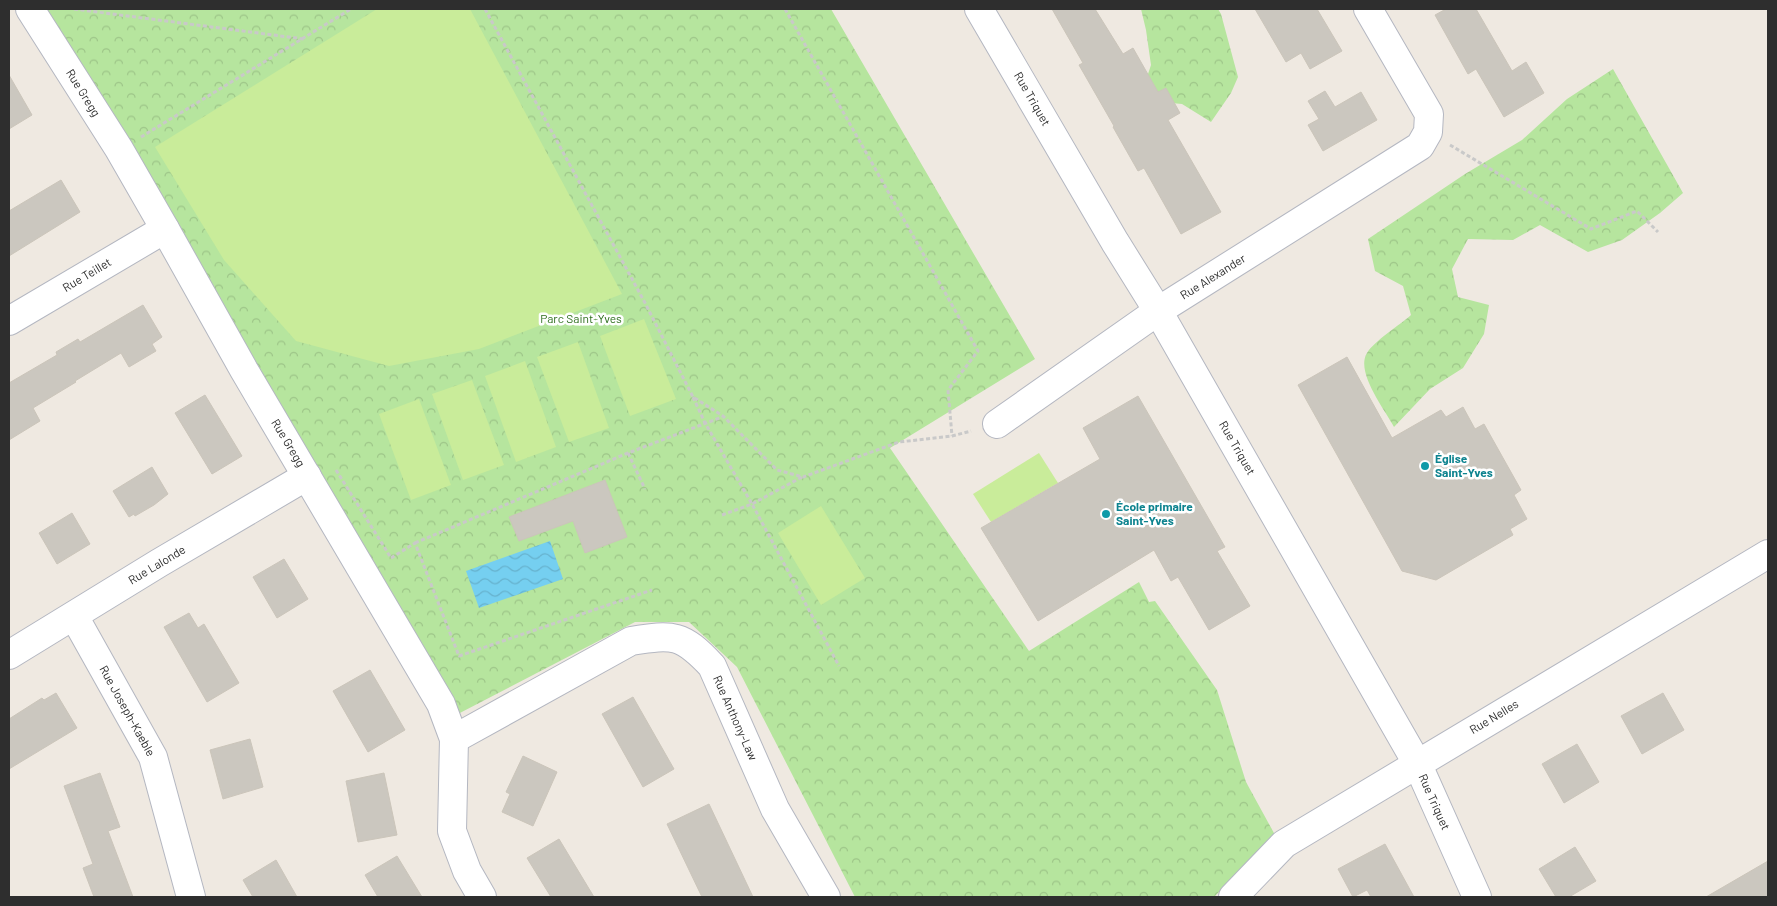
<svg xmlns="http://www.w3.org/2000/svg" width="1777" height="906" viewBox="0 0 1777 906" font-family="Barlow,sans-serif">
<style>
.forest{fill:url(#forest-crowns)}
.pitch{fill:#c9ec9a}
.water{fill:url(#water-waves)}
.building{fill:#cbc7bf;stroke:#cbc5ba}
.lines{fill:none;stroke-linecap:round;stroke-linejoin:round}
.minor-casing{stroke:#b4b7c1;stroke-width:30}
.path{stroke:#c9c9c9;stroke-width:3;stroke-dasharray:4 2.5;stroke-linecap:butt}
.minor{stroke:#fff;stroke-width:28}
.culture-dot{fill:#0f9aa8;stroke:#fff;stroke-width:2}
.labels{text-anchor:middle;stroke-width:5;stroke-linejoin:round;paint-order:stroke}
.street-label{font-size:12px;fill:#2e2e2e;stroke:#fff}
.park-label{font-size:12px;fill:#2c6e1b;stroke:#fff}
.culture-label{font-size:12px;font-weight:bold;fill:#0d838f;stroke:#fff;text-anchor:start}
</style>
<defs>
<pattern id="forest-crowns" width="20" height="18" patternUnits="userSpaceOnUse" patternTransform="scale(1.25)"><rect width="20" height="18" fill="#b6e59e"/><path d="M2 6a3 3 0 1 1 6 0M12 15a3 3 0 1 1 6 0" fill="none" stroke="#9dc588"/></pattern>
<pattern id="water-waves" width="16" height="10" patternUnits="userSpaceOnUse" patternTransform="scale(1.25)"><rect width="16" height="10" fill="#75cff0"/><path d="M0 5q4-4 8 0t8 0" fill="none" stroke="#66b2ce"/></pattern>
</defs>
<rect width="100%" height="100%" fill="#efe9e1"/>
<g class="forest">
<path d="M 40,9 L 831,9 L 1035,359 L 890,448 L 1029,651 L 1139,582 L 1149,602 L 1155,601 L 1217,690 L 1246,782 L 1275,835 L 1214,897 L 855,897 L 737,667 L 689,622 L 635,622 L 456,715 Z"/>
<path d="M 1141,9 L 1218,9 L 1221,14 L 1238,77 L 1231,93 L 1211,122 L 1182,104 L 1150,101 L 1145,83 L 1151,65 L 1146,30 Z"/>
<path d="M 1613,69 L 1683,193 L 1660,213 L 1622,240 L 1588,252 L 1540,225 L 1513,240 L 1468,239 L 1452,269 L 1458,297 L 1489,305 L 1484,334 L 1463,368 L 1430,389 L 1394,427 C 1385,410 1355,372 1367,353 C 1374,341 1400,325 1411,315 L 1403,286 L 1375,271 L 1368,239 L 1465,174 L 1522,140 L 1567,99 Z"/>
</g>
<g class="pitch">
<path d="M 377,9 L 470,9 L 622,294 L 479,349 L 389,366 L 296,341 L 224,260 L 155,147 Z"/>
<path d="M 644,319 L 676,399 L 630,416 L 600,336 Z"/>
<path d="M 578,342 L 609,428 L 569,442 L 537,357 Z"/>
<path d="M 525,361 L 556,447 L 516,462 L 485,376 Z"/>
<path d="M 472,380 L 504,465 L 463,480 L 432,394 Z"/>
<path d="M 419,399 L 451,485 L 411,500 L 379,414 Z"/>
<path d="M 1039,453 L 1058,483 L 991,522 L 973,494 Z"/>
<path d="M 821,506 L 865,578 L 821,605 L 778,533 Z"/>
</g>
<path class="water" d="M 550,541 L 563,579 L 479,608 L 466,571 Z"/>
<g class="building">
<path d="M 1052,9 L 1095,9 L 1123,54 L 1133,48 L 1158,92 L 1166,88 L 1180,113 L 1168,120 L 1221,212 L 1181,234 L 1144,168 L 1138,171 L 1113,127 L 1114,126 L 1079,65 L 1083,63 Z"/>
<path d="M 1255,9 L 1317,9 L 1342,51 L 1310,69 L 1301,53 L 1286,62 Z"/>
<path d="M 1446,9 L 1476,9 L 1512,71 L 1526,62 L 1544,93 L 1504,117 L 1476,69 L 1468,74 L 1435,15 Z"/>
<path d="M 9,75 L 32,115 L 9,129 Z"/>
<path d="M 1325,91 L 1335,107 L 1361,92 L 1377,120 L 1323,151 L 1308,125 L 1319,119 L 1308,101 Z"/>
<path d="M 61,180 L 80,212 L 9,256 L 9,211 Z"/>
<path d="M 143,305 L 162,337 L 152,344 L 156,351 L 129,367 L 121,353 L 75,381 L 76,382 L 33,408 L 40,421 L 9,440 L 9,383 L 57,355 L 56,352 L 78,339 L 80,342 Z"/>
<path d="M 1347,357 L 1392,438 L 1441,410 L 1446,417 L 1463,407 L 1475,429 L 1484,424 L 1521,490 L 1514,495 L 1527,519 L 1510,529 L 1513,535 L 1436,580 L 1402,571 L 1298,385 Z"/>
<path d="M 205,395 L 242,456 L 212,474 L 175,413 Z"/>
<path d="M 1138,396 L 1225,547 L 1217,551 L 1250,606 L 1209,630 L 1178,577 L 1171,581 L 1154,550 L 1038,621 L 981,528 L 1100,459 L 1083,428 Z"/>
<path d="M 152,467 L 168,494 L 154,505 L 135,516 L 134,514 L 129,517 L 113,491 Z"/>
<path d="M 605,480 L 627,537 L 585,553 L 573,521 L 519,541 L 509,517 Z"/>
<path d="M 72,513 L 90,544 L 57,564 L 39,533 Z"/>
<path d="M 284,559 L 308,599 L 277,618 L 253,577 Z"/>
<path d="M 189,613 L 198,628 L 204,624 L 239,683 L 207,702 L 164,627 Z"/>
<path d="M 370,670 L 405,730 L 368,752 L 333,691 Z"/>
<path d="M 56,693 L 77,728 L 9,769 L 9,719 L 42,698 L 44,700 Z"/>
<path d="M 1663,693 L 1684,730 L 1642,754 L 1621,716 Z"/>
<path d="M 633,697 L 674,769 L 643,787 L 602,714 Z"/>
<path d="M 250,739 L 263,787 L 223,799 L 210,750 Z"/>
<path d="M 1577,744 L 1599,782 L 1564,803 L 1542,764 Z"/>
<path d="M 523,756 L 557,772 L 533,826 L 502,812 L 510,794 L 506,792 Z"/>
<path d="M 100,773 L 120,827 L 108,831 L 133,897 L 94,897 L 83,868 L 93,864 L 64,786 Z"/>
<path d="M 384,773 L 397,835 L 358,842 L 346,781 Z"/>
<path d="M 709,804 L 753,897 L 702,897 L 667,824 Z"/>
<path d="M 559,839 L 594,897 L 551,897 L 527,858 Z"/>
<path d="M 1385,844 L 1414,897 L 1371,897 L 1367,890 L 1353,897 L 1338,869 Z"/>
<path d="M 1575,847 L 1596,881 L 1569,897 L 1556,897 L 1539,869 Z"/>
<path d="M 397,856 L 422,897 L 378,897 L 365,875 Z"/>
<path d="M 276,860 L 297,897 L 253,897 L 243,880 Z"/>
<path d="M 1768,861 L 1768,897 L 1706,897 Z"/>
</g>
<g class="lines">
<g class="minor-casing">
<g id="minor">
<path d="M 30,9 L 119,149 L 165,229 L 244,370 L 441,704 L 454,739 L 452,831 L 467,871 L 482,897"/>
<path d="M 979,9 L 1115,242 L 1158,311 L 1418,765 L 1477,897"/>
<path d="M 9,321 L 165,229"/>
<path d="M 997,424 L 1158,311 L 1420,146 L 1428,132 L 1429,114 L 1368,9"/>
<path d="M 74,616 L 153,757 L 191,897"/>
<path d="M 9,655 L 159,563 L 307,476"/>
<path d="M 454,739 L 631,641 C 674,634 682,634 712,666 L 775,809 L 826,897"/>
<path d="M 1233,897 L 1284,844 L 1768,554"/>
</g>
</g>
<g class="path">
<path d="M 74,9 L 304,39"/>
<path d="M 485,9 L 644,301 L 693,397 L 723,416 L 777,470 L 803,477 L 899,442 L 952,436 L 971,431"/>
<path d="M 785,9 L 978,351 L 948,390 L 952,436"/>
<path d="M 141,137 L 351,9"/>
<path d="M 1450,145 L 1591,229 L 1637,211 L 1658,232"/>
<path d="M 693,397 L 705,423 L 752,504 L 839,666"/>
<path d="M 628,453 L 645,489"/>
<path d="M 336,470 L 391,558"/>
<path d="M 722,515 L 752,504 L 802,477"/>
<path d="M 415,543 L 628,453 L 722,417"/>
<path d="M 391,558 L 415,543 L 459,656 L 652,590"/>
</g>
<use href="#minor" class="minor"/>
</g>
<g class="culture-dot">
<circle cx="1425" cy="466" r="5"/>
<circle cx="1106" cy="514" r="5"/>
</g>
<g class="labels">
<g class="street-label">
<text transform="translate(83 93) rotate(58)" y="4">Rue Gregg</text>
<text transform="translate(1032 99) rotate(60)" y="4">Rue Triquet</text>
<text transform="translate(87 275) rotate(-31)" y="4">Rue Teillet</text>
<text transform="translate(1213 277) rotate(-32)" y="4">Rue Alexander</text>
<text transform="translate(288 443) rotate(59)" y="4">Rue Gregg</text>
<text transform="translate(1237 448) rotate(60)" y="4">Rue Triquet</text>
<text transform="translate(157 565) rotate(-31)" y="4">Rue Lalonde</text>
<text transform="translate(127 711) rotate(61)" y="4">Rue Joseph-Kaeble</text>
<text transform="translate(1494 717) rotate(-31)" y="4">Rue Nelles</text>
<text transform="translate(735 718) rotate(66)" y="4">Rue Anthony-Law</text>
<text transform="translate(1434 802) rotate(66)" y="4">Rue Triquet</text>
</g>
<g class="park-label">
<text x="581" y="323">Parc Saint-Yves</text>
</g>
<g class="culture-label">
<text x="1435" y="463">Église<tspan x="1435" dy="14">Saint-Yves</tspan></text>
<text x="1116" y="511">École primaire<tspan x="1116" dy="14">Saint-Yves</tspan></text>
</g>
</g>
<rect width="1777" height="906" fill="none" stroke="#2e2e2e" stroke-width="20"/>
</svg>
